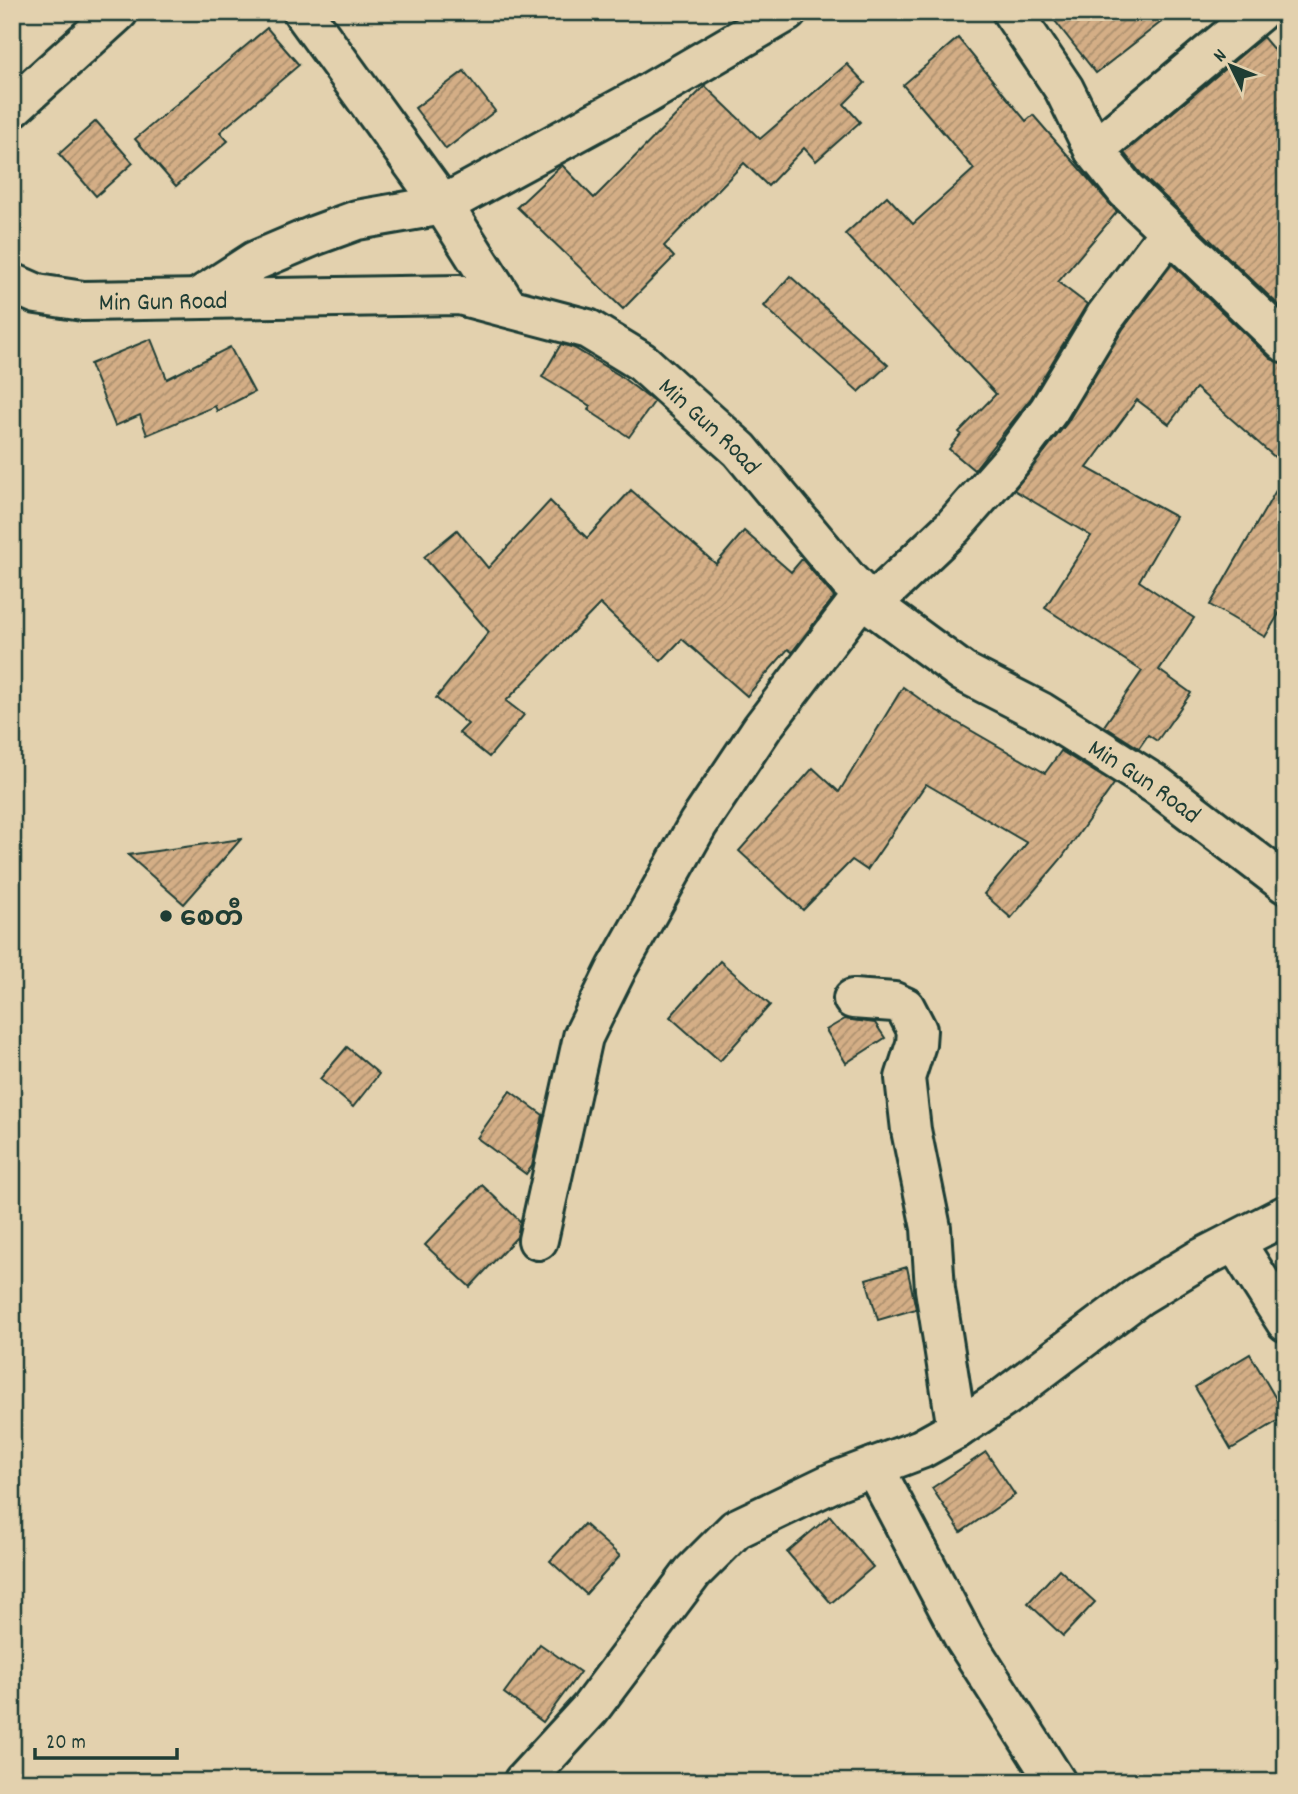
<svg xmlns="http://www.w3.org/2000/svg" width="1298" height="1794" viewBox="0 0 1298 1794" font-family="Dekko,'Noto Sans Myanmar',sans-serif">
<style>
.building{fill:url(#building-hatch);stroke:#1f3d34;stroke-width:2}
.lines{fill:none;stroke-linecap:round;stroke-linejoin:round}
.minor-casing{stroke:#1f3d34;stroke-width:44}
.tertiary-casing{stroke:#1f3d34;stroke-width:44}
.minor{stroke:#e3d1ae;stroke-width:38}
.tertiary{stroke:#e3d1ae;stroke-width:38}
.poi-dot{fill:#1f3d34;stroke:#e3d1ae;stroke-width:2.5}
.labels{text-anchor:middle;stroke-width:6;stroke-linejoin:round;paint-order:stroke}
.street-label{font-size:26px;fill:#1f3d34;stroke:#e3d1ae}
.poi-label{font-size:26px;font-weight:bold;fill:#1f3d34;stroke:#e3d1ae;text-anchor:start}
</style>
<defs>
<pattern id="building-hatch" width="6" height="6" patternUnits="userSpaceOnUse" patternTransform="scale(1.75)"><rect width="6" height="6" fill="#d4ae86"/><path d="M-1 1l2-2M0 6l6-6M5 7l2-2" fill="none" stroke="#ab8f6e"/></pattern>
</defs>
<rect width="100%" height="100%" fill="#e3d1ae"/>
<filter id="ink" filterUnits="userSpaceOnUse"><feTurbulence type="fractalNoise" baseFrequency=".0143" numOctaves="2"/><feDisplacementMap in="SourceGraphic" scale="14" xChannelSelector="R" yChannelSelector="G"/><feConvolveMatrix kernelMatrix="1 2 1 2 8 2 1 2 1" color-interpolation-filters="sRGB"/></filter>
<g filter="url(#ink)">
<g class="building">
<path d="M 1048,12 L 1174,12 L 1096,73 Z"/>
<path d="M 267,28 L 299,65 L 220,132 L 228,141 L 176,186 L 135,139 Z"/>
<path d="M 1263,37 L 1286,64 L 1286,312 L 1142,175 L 1124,153 Z"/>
<path d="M 958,38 L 1026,121 L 1033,115 L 1117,212 L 1058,282 L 1087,304 L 1031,398 L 974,470 L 949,449 L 961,434 L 959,432 L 996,394 L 845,234 L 887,196 L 913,224 L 974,169 L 903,85 Z"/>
<path d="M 847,64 L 865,83 L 844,104 L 860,122 L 816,161 L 804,148 L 768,186 L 744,163 L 664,246 L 674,257 L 623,309 L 517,207 L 562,165 L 594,198 L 705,86 L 760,139 Z"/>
<path d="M 464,71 L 495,111 L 446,149 L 415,108 Z"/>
<path d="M 96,121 L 133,163 L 96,196 L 59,154 Z"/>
<path d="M 1172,264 L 1271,359 L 1286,364 L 1286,467 L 1196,388 L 1169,424 L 1137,400 L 1087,468 L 1176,517 L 1139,581 L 1194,618 L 1159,670 L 1191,693 L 1157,741 L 1148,735 L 1139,748 L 1104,726 L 1142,671 L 1045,608 L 1091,536 L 1014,490 L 1067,423 L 1123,329 Z"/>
<path d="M 790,276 L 888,365 L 859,392 L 764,306 Z"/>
<path d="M 151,339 L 167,379 L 230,347 L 254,392 L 217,411 L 215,406 L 147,435 L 140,415 L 115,426 L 90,364 Z"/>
<path d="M 561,344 L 574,348 L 619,375 L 654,402 L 629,437 L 588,410 L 590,406 L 542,377 Z"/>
<path d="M 1286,473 L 1286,602 L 1265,637 L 1210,605 Z"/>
<path d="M 631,490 L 716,564 L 744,531 L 791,572 L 802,559 L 834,597 L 792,652 L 788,649 L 747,696 L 682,639 L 661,661 L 600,604 L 506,701 L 524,715 L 489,757 L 459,733 L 468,724 L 436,698 L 489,632 L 424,557 L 457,530 L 488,568 L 550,501 L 587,538 Z"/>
<path d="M 903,687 L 934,709 L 1045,773 L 1061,751 L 1114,784 L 1061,859 L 1011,918 L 984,894 L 1027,843 L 926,784 L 867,870 L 852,860 L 803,910 L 739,851 L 813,768 L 839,792 Z"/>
<path d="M 241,839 L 184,904 L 128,855 Z"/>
<path d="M 720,961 L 770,1005 L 720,1061 L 670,1017 Z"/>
<path d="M 845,1019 L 875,1023 L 885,1038 L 846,1063 L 826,1030 Z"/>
<path d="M 347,1047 L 379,1074 L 353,1107 L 320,1079 Z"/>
<path d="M 510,1091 L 543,1115 L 532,1166 L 526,1174 L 477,1138 Z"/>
<path d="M 482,1185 L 520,1221 L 517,1237 L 470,1287 L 425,1245 Z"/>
<path d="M 907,1267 L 916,1309 L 878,1320 L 866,1279 Z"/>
<path d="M 1250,1354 L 1286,1416 L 1231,1449 L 1195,1387 Z"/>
<path d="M 986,1452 L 1015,1495 L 961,1532 L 932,1488 Z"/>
<path d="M 830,1516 L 873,1567 L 831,1603 L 787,1552 Z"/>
<path d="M 584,1524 L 620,1556 L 586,1594 L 550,1561 Z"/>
<path d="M 1059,1569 L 1095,1602 L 1063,1636 L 1028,1603 Z"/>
<path d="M 540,1644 L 580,1672 L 543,1722 L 504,1693 Z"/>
</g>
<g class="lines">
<g class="minor-casing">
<g id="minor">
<path d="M 303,12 L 443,205 L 507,306"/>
<path d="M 1012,12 L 1064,89 L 1094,150 L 1126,190 L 1286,343"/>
<path d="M 12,108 L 118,12"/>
<path d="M 1094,150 L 1259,12"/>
<path d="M 198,298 L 255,261 L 316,235 L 357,220 L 443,205 L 645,95 L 787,12"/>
<path d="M 872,604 L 953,527 L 1011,461 L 1049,410 L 1105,317 L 1169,232"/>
<path d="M 853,999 L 894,1002 L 905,1007 L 917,1030 L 916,1044 L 905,1078 L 911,1130 L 931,1228 L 935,1289 L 957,1429"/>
<path d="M 538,1240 L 583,1037 L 617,968 L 698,824 L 762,728 L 863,595"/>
<path d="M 1235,1242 L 1286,1322"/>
<path d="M 874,1467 L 964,1638 L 1056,1782"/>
<path d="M 523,1782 L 590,1709 L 693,1572 L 736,1529 L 836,1481 L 921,1449 L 957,1429 L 1005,1397 L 1139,1296 L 1200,1259 L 1286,1215"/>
</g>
</g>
<g class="tertiary-casing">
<g id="tertiary">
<path id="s1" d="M 12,283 L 37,294 L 83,301 L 459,295 L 588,329 L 642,362 L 740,450 L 849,581 L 876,608 L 963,672 L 1041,712 L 1158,786 L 1286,884"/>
</g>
</g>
<use href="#minor" class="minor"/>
<use href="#tertiary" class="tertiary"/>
</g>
</g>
<circle class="poi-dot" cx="166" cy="916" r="7"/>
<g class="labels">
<g class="street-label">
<text dy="9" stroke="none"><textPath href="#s1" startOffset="154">Min Gun Road</textPath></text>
<text dy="9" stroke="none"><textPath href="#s1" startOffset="740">Min Gun Road</textPath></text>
<text dy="9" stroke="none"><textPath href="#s1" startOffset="1307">Min Gun Road</textPath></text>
</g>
<g class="poi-label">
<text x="180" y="925">စေတီ</text>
</g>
</g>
<rect width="1298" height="1794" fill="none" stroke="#e3d1ae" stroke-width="42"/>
<rect x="21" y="21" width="1256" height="1752" fill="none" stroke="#1f3d34" stroke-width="2.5" filter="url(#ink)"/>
<g transform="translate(1231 66) rotate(313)" stroke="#e3d1ae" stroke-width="5" paint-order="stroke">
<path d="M0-5L12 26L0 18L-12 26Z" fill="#1f3d34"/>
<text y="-10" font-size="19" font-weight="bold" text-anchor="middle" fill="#1f3d34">N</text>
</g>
<path d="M35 1748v10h142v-10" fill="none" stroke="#1f3d34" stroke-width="3.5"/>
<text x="46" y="1748" font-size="21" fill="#1f3d34" stroke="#e3d1ae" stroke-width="5" paint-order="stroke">20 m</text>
</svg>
